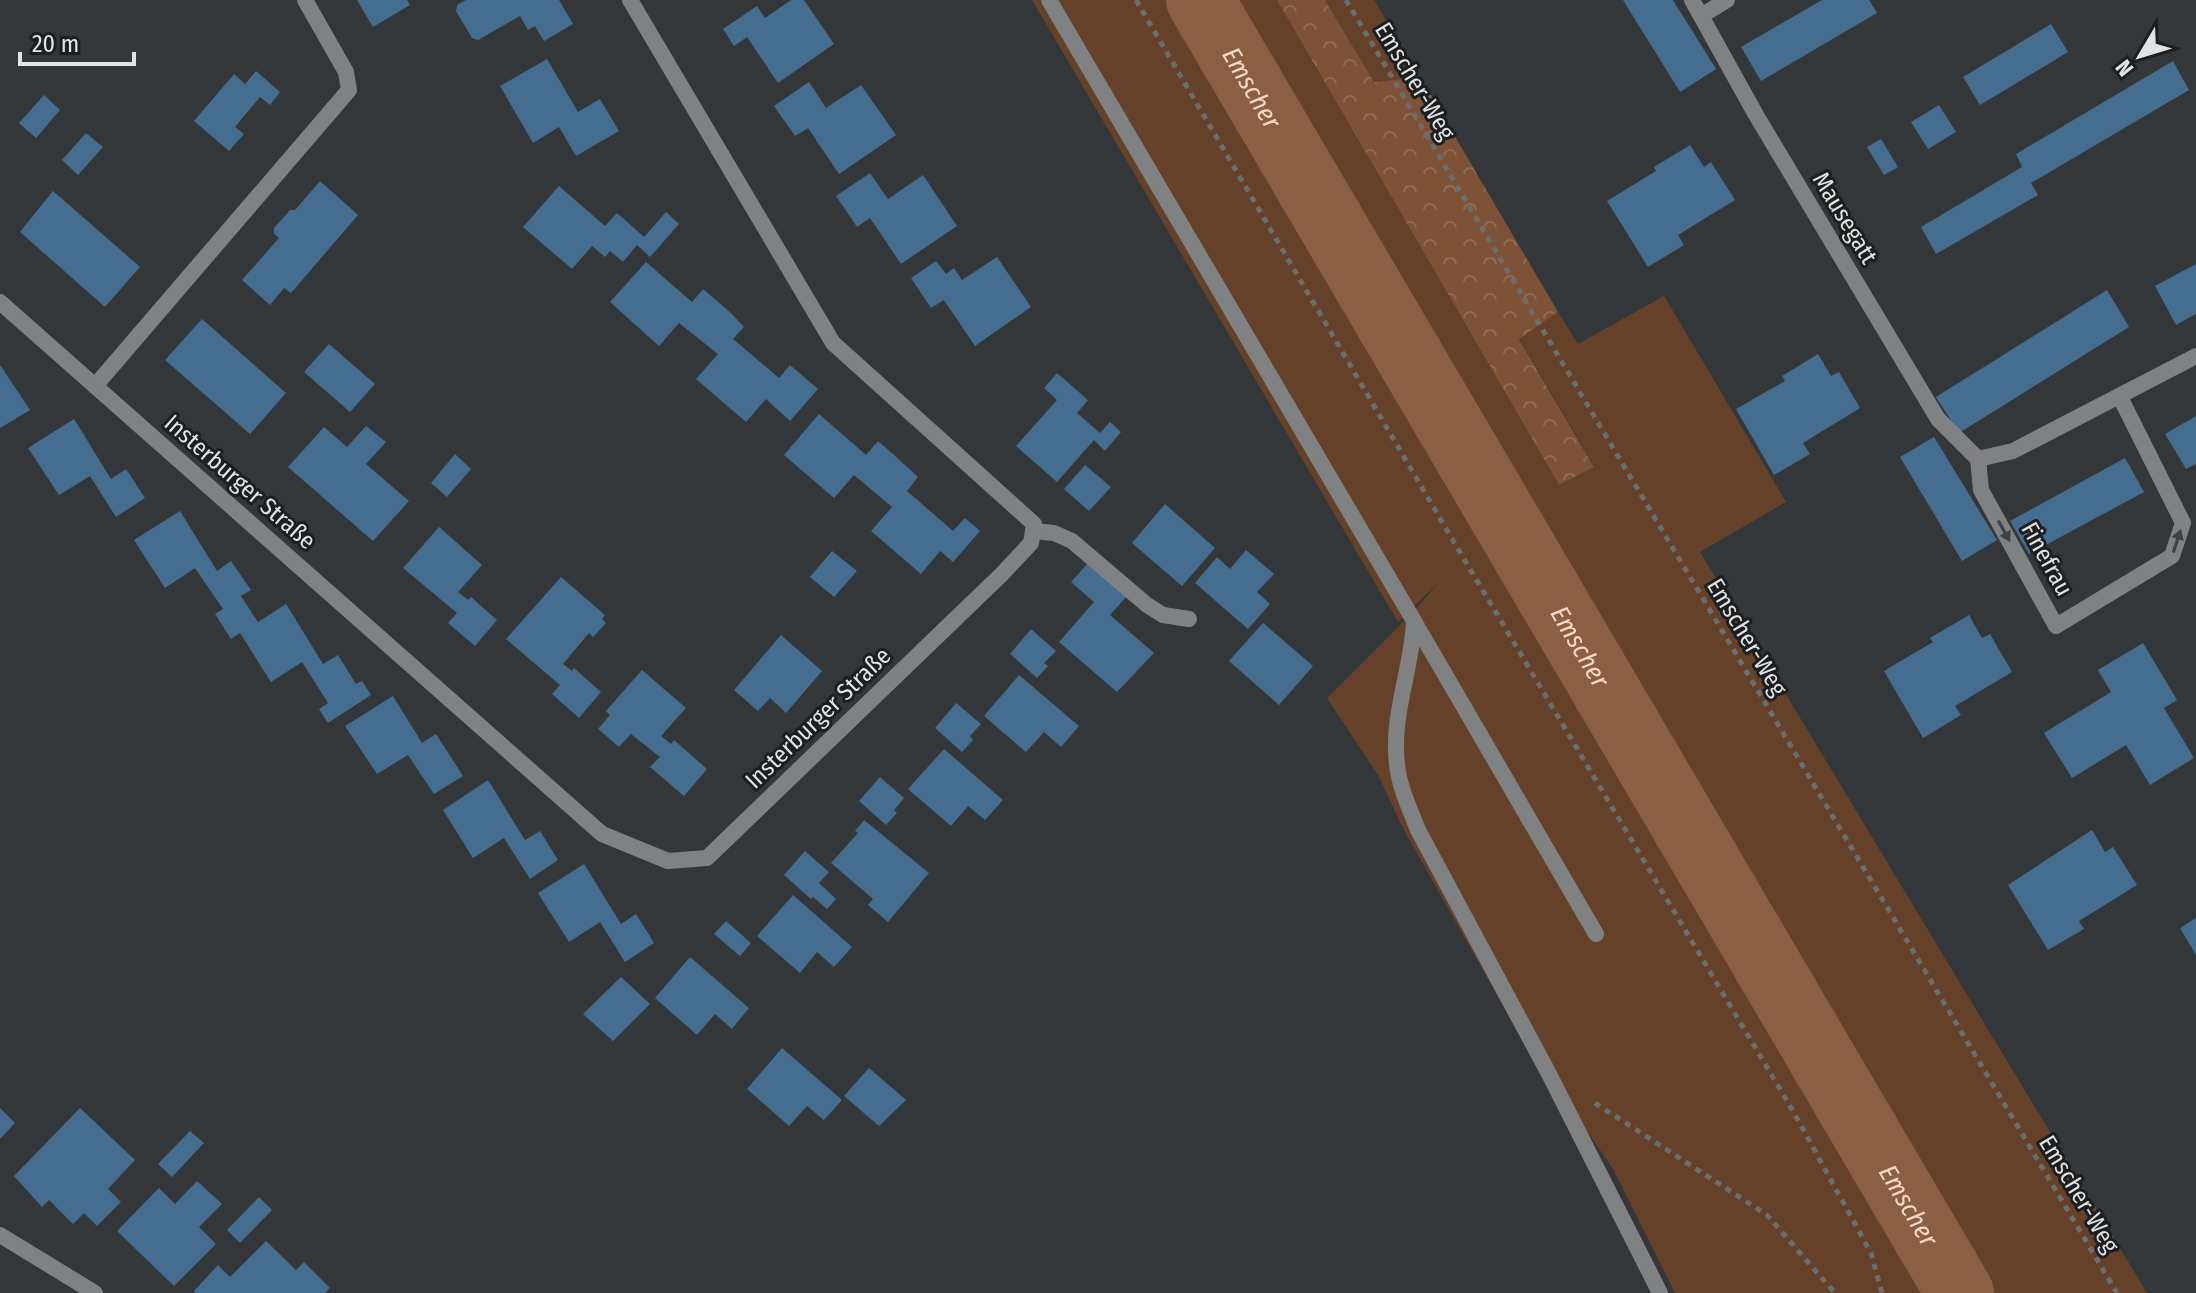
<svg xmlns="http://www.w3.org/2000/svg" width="2196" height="1293" viewBox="0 0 2196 1293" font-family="'Fira Sans Condensed',sans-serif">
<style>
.grass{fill:#66412a}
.forest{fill:url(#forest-crowns)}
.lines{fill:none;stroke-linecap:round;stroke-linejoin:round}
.river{stroke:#8b5f43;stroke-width:68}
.building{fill:#456d8f}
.path{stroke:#6b6e6f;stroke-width:5;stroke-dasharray:6 6;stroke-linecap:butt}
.service{stroke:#808183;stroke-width:16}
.minor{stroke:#808183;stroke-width:16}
.oneway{fill:#404142}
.labels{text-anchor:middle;stroke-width:6;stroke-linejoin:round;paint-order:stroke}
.street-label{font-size:24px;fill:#e1e3e4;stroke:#1d1e1f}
.water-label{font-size:26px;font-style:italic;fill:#f5d8c7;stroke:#1d1e1f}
</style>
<defs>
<pattern id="forest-crowns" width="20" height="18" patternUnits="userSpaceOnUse" patternTransform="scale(2)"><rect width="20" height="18" fill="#7d5237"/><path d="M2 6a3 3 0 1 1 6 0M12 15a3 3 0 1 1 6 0" fill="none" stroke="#8f6b54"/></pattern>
</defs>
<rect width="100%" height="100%" fill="#343739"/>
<g class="grass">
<path d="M 1032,0 L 1277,0 L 1559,485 L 1594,466 L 1519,338 L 1558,312 L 1578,344 L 1664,296 L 1786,502 L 1700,552 L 2147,1293 L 1675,1293 L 1613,1169 L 1512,1022 L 1404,830 L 1378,775 L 1327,698 L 1414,611 L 1439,582 L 1398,622 Z"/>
<path d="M 1325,0 L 1374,0 L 1420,77 L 1374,82 Z"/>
</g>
<path class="forest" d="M 1277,0 L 1325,0 L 1374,82 L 1420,77 L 1558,312 L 1519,339 L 1594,467 L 1559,485 Z"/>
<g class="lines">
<path class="river" id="s1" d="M 1200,0 L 1960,1293"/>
</g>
<g class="building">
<path d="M 357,0 L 407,0 L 410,5 L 373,27 Z"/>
<path d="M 466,0 L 559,0 L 573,24 L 544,41 L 535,26 L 528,30 L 520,16 L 478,40 L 472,38 L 456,11 L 457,5 Z"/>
<path d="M 791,0 L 804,0 L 834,44 L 778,83 L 747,37 L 734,46 L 723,29 L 757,6 L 765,18 Z"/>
<path d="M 1623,0 L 1673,0 L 1716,69 L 1680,92 Z"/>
<path d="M 1822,0 L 1869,0 L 1877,13 L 1761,81 L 1741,47 Z"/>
<path d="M 2051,24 L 2068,52 L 1980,105 L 1963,77 Z"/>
<path d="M 547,59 L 578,112 L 600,99 L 619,131 L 576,156 L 559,127 L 533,143 L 500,86 Z"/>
<path d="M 2173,61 L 2189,90 L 2031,183 L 2038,195 L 1936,254 L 1921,227 L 2022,167 L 2016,154 Z"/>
<path d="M 256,71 L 280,92 L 270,105 L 260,97 L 235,127 L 244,134 L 229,151 L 194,121 L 234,74 L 245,84 Z"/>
<path d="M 809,82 L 826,108 L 861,85 L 896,135 L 839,174 L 808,128 L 795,136 L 774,106 Z"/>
<path d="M 44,95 L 60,110 L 36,138 L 19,123 Z"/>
<path d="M 1939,105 L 1956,132 L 1928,149 L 1911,122 Z"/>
<path d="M 86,133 L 103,147 L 78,175 L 62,160 Z"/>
<path d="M 1881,139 L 1898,167 L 1884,175 L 1867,147 Z"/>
<path d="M 1690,145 L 1704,167 L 1711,162 L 1735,200 L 1678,235 L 1684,245 L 1648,267 L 1607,201 L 1656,171 L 1654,167 Z"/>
<path d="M 870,173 L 888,199 L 923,175 L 957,226 L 901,264 L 870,218 L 857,227 L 836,196 Z"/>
<path d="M 320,181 L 358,215 L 291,293 L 284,288 L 270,305 L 242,280 L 279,238 L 274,234 L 274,228 L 290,210 L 295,210 Z"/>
<path d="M 559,186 L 605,226 L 617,213 L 644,237 L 666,212 L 679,224 L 650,257 L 637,245 L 623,262 L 610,251 L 605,257 L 592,246 L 572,269 L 523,227 Z"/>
<path d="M 53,191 L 140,267 L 105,307 L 20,232 Z"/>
<path d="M 997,257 L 1031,307 L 975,346 L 944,300 L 931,308 L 911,278 L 936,261 L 946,274 L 954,268 L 962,280 Z"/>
<path d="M 646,262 L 692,302 L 703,289 L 731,313 L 744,327 L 733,339 L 779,378 L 790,365 L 818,389 L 790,421 L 766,399 L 746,422 L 696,379 L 718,354 L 679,323 L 659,346 L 610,302 Z"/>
<path d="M 2196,264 L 2196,314 L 2176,325 L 2155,286 Z"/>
<path d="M 2107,290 L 2129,327 L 1959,433 L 1936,397 Z"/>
<path d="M 202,319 L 286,393 L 250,434 L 165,360 Z"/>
<path d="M 329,344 L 375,384 L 350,412 L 304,372 Z"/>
<path d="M 1818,354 L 1831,376 L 1839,372 L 1860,408 L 1803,443 L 1810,454 L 1774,475 L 1736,409 L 1785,381 L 1782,376 Z"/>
<path d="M 0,365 L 30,410 L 0,428 Z"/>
<path d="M 1057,373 L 1088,400 L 1077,413 L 1100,433 L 1110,422 L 1121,432 L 1105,451 L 1094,440 L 1057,482 L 1016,446 L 1057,400 L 1044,388 Z"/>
<path d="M 819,414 L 866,455 L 878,441 L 893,454 L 918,477 L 907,491 L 953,531 L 965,518 L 980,531 L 953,562 L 940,551 L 921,574 L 871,531 L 892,507 L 854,475 L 834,498 L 784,455 Z"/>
<path d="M 2196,416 L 2196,464 L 2186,469 L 2165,434 Z"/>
<path d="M 74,419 L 111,479 L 126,469 L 145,498 L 116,517 L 90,476 L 59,495 L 28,448 Z"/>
<path d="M 366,426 L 386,442 L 366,464 L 409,501 L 373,541 L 288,467 L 324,427 L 347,447 Z"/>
<path d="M 1934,437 L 1997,540 L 1962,561 L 1900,457 Z"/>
<path d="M 455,454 L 471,469 L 447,497 L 431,483 Z"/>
<path d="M 2125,458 L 2144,492 L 2029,554 L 2010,521 Z"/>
<path d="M 1085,465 L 1111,487 L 1089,511 L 1064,489 Z"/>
<path d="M 1165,504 L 1215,548 L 1182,586 L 1132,543 Z"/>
<path d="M 180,511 L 217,571 L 231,561 L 251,590 L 241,596 L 258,622 L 286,604 L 323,664 L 338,655 L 356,684 L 362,681 L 371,695 L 328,723 L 319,709 L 328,703 L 302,662 L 271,682 L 240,633 L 231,639 L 215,614 L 223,609 L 195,568 L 165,588 L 134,540 Z"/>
<path d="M 439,527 L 482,565 L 458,592 L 468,600 L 471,597 L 497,620 L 475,646 L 448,623 L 457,613 L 403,568 Z"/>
<path d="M 1246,550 L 1274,574 L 1257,592 L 1270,604 L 1248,629 L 1195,583 L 1217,557 L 1230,569 Z"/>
<path d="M 832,551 L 857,571 L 834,597 L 810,577 Z"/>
<path d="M 1089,562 L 1127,596 L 1110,615 L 1154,653 L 1117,692 L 1059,642 L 1094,602 L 1071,582 Z"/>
<path d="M 561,577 L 605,615 L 602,619 L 606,623 L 593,637 L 589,633 L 563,664 L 572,671 L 574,668 L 601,692 L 579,718 L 552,694 L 560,685 L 506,639 Z"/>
<path d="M 1969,615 L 1982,638 L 1990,634 L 2012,672 L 1955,706 L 1961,715 L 1923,738 L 1884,671 L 1933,642 L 1930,638 Z"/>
<path d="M 1263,623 L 1313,666 L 1279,705 L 1229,661 Z"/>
<path d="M 1031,629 L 1056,651 L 1044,663 L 1048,666 L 1037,678 L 1010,654 Z"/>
<path d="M 781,635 L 822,671 L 786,713 L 770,698 L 758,711 L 734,690 Z"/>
<path d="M 2143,643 L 2177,700 L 2164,708 L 2194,758 L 2150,785 L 2126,745 L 2072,778 L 2044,733 L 2111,692 L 2098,670 Z"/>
<path d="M 642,670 L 686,708 L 661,736 L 671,744 L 674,740 L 707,769 L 684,796 L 650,767 L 660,757 L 631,734 L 619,747 L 598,729 L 610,715 L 606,711 Z"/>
<path d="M 1019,675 L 1079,726 L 1061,747 L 1044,732 L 1026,752 L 984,716 Z"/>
<path d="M 393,696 L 422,743 L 436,734 L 463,776 L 434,794 L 408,755 L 377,774 L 345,726 Z"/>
<path d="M 956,703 L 981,724 L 970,736 L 973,740 L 962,752 L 935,728 Z"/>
<path d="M 944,749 L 1003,800 L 985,820 L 968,806 L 951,826 L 908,789 Z"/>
<path d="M 880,777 L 904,798 L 894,810 L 897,813 L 886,825 L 859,801 Z"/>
<path d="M 488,780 L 525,840 L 540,831 L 558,860 L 530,879 L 504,838 L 473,858 L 443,810 Z"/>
<path d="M 864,820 L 929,873 L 888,922 L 868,905 L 873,899 L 831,863 L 858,833 L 855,831 Z"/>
<path d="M 2092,830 L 2105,852 L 2113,847 L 2137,885 L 2079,921 L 2084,929 L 2048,950 L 2008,885 Z"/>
<path d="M 805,851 L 829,872 L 819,883 L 836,899 L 827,909 L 813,897 L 811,899 L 784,875 Z"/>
<path d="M 584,864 L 621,924 L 636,914 L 654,943 L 625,962 L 600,922 L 569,942 L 538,893 Z"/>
<path d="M 793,895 L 852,947 L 834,967 L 817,952 L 800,973 L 757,936 Z"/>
<path d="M 2196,918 L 2196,955 L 2180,928 Z"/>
<path d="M 726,921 L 751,943 L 740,956 L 714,934 Z"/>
<path d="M 690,957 L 749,1008 L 732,1029 L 715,1014 L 697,1035 L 655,998 Z"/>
<path d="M 621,977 L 650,1004 L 613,1041 L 583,1014 Z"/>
<path d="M 782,1048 L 842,1100 L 824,1120 L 807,1106 L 789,1126 L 747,1089 Z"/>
<path d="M 869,1068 L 906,1100 L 879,1126 L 844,1096 Z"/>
<path d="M 0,1108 L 15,1123 L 0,1139 Z"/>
<path d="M 80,1108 L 135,1160 L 108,1189 L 121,1202 L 97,1226 L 84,1213 L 73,1224 L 49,1200 L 42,1207 L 14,1176 Z"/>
<path d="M 190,1131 L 204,1143 L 172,1177 L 158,1164 Z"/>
<path d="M 197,1181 L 222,1204 L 199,1227 L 216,1244 L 174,1286 L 117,1231 L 159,1188 L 175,1204 Z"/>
<path d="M 259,1197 L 272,1210 L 240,1243 L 227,1230 Z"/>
<path d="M 266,1241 L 296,1270 L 304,1262 L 330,1288 L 325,1293 L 196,1293 L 194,1291 L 218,1265 L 230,1277 Z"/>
</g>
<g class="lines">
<g class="path">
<path d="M 1136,0 L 1448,532 L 1793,1111 L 1871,1253 L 1882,1293"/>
<path d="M 1346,0 L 2117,1293"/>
<path d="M 1595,1103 L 1767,1215 L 1835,1293"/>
</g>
<g class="service">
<path d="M 1049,0 L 1414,621 C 1412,669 1391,715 1397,764 C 1399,787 1410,809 1418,830 L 1548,1072 L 1660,1293"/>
<path d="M 1692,0 L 1701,16"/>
<path d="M 1033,531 L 1054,533 L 1072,541 L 1147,605 L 1163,615 L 1189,619"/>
<path d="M 1415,623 L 1596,934"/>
</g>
<g class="minor">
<path d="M 1727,0 L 1701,16 L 1756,115 L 1938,419 L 1978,459"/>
<path d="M 0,302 L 602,834 L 668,861 L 707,858 L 1002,574 L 1031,543 L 1034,524 L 833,343 L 630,0"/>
<path d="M 95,386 L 349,90 L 346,72 L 305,0"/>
<path d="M 1978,459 L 1981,490 L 2056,626 L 2172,556 L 2183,523 L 2120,397"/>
<path d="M 1978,459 L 2013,451 L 2196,356"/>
<path d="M 0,1235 L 95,1293"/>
</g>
</g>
<defs><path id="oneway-solid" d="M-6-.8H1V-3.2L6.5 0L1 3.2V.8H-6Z" transform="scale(2)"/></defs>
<g class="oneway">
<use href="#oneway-solid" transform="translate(2004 531) rotate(61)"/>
<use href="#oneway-solid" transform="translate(2177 541) rotate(-72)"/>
</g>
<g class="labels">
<g class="street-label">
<text transform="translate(1415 81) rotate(59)" y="8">Emscher-Weg</text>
<text transform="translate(1845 218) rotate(59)" y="8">Mausegatt</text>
<text transform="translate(240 482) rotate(41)" y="8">Insterburger Straße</text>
<text transform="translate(2047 559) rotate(61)" y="8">Finefrau</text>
<text transform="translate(1747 637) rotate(59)" y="8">Emscher-Weg</text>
<text transform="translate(818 718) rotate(-44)" y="8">Insterburger Straße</text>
<text transform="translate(2079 1194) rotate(59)" y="8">Emscher-Weg</text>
</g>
<g class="water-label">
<text dy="9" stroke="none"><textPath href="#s1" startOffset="102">Emscher</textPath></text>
<text dy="9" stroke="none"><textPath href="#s1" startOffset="750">Emscher</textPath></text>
<text dy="9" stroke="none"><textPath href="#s1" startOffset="1398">Emscher</textPath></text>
</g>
</g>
<g transform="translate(2140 56) rotate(232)" stroke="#1d1e1f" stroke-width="6" paint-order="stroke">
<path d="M0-6L14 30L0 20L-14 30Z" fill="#e1e3e4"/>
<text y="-12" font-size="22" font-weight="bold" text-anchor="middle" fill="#e1e3e4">N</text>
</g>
<path d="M20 52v12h114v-12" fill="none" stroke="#e1e3e4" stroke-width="4"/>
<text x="32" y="52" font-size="24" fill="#e1e3e4" stroke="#1d1e1f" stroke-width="6" paint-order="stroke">20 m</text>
</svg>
